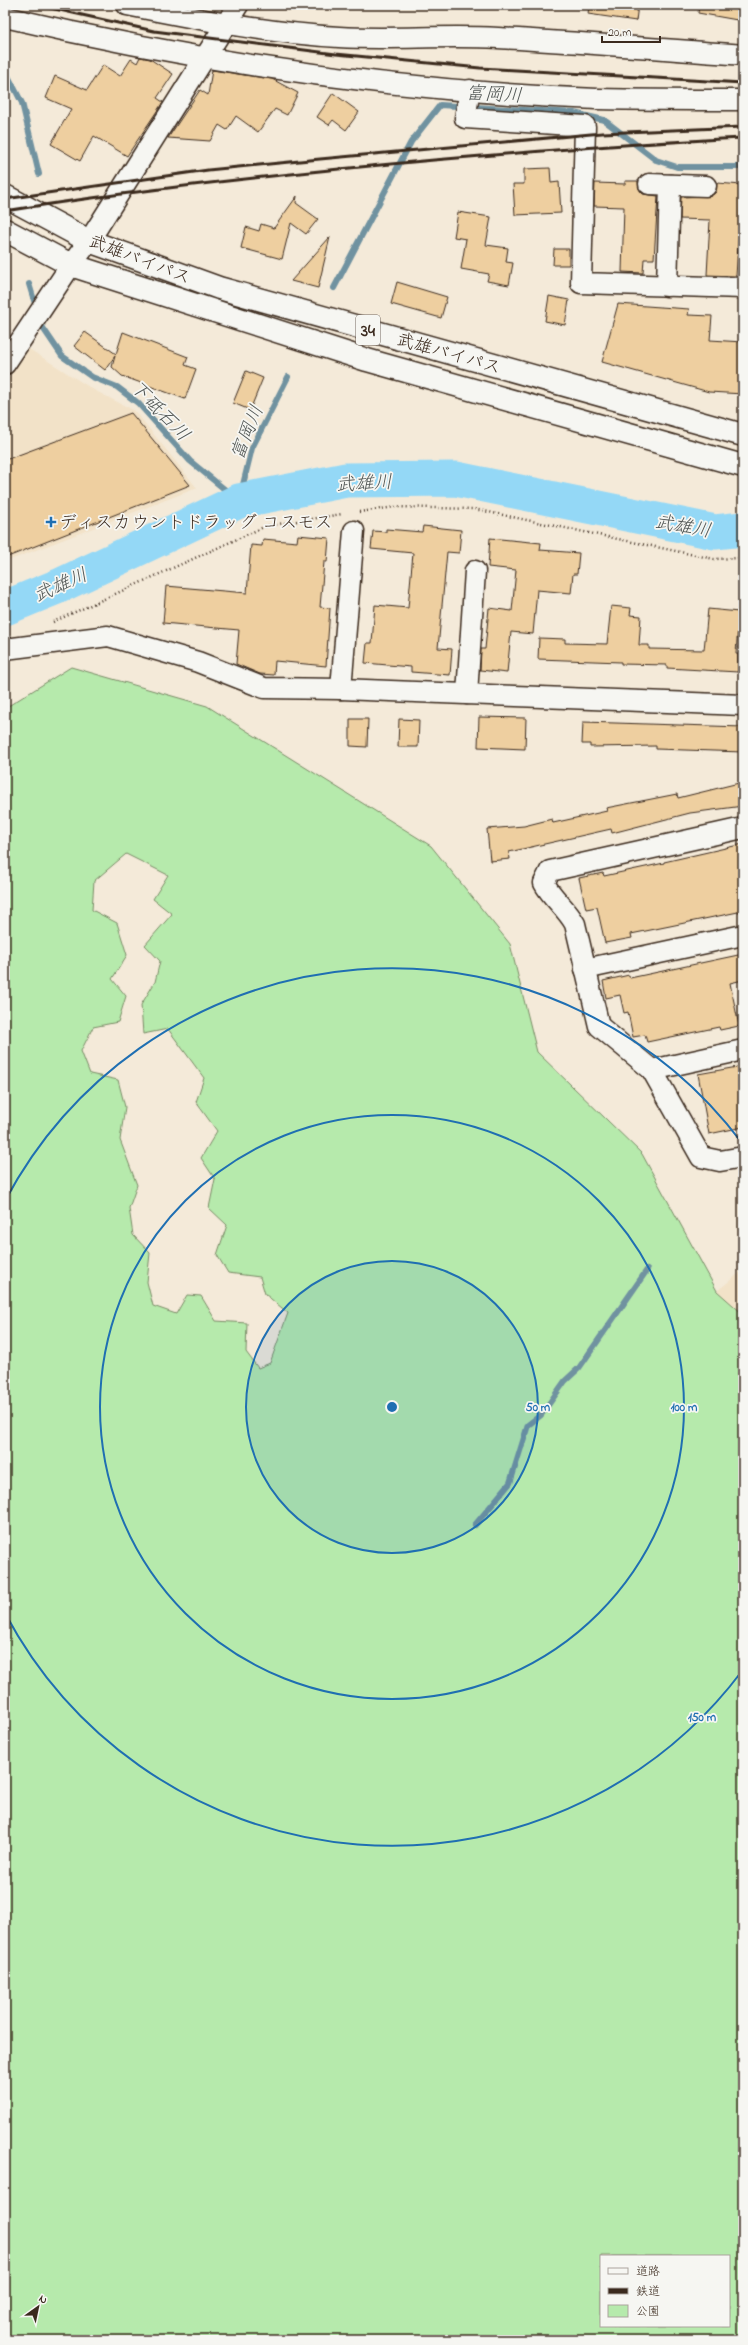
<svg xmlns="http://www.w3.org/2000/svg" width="748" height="2345" viewBox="0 0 748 2345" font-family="'Indie Flower','Klee One',sans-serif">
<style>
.built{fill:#f2e2c8}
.green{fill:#b6eaac;stroke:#788a65;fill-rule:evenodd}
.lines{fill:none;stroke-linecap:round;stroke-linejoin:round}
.stream{stroke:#7092a0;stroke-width:6}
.river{stroke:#94d8f6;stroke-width:35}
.building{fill:#eecfa0;stroke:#3b2a1e}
.minor-casing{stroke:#3b2a1e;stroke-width:23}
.highway-casing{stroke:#3b2a1e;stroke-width:25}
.path{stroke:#3b2a1e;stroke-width:2.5;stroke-dasharray:1 3;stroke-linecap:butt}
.minor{stroke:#f6f6f2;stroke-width:20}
.highway{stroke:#f6f6f2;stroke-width:22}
.rail{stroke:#3b2a1e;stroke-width:3}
.ring{fill:none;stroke:#1f6fb2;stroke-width:2}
.poi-dot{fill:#1f6fb2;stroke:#f6f6f2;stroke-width:1.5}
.labels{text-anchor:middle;stroke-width:3.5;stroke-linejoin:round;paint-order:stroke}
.shield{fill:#f6f6f2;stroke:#73675e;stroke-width:1}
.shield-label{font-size:17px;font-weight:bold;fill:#3b2a1e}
.street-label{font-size:18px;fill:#3b2a1e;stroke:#f6f6f2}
.poi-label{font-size:18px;fill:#3b2a1e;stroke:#f6f6f2;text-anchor:start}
.water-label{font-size:19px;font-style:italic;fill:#515654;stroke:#f6f6f2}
.centre{fill:#1f6fb2;stroke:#f6f6f2;stroke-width:2}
.ring-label{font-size:12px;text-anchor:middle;font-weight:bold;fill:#1f6fb2;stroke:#f6f6f2;stroke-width:3.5;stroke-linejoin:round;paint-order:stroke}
</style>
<rect width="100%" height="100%" fill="#f4ead9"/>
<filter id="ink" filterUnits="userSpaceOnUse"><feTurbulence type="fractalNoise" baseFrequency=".025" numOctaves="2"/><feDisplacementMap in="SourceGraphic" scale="8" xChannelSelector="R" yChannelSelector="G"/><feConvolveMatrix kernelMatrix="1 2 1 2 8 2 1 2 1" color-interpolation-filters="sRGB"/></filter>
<g filter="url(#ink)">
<g class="built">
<path d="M 29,349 L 94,390 L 135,411 L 197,488 L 10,560 L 5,559 L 5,384 Z"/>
<path d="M 743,1270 L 743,1314 L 717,1291 Z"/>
</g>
<path class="green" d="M 71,667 L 207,706 L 431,846 L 510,944 L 537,1052 L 642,1154 L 717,1291 L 743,1314 L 743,2340 L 5,2340 L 5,708 ZM 126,854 L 168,875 L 153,899 L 172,914 L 145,945 L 160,961 L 155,982 L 141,1005 L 143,1034 L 168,1029 L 204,1078 L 196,1102 L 217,1131 L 201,1158 L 215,1179 L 209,1208 L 227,1225 L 217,1255 L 228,1273 L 260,1277 L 265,1294 L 288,1313 L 270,1363 L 258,1368 L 246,1352 L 247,1323 L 216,1321 L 201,1296 L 187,1295 L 176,1314 L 153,1306 L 147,1282 L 150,1253 L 133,1235 L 129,1208 L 137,1185 L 120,1140 L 125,1107 L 118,1080 L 90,1074 L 81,1051 L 93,1027 L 118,1022 L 126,996 L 112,979 L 127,955 L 117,923 L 92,910 L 94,881 ZM 601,2256 L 729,2256 L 729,2326 L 601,2326 Z"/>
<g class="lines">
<g class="stream">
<path d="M 5,70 L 22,103 L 39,174"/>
<path d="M 29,284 L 37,310"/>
<path d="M 334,288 L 411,142 L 440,105 L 574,113 L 604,120 L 656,160 L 677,167 L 743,167"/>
<path d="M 40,318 L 43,328 L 62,356 L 92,377 L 117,387 L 138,403 L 190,461 L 239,501 L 252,448 L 288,377"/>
<path d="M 475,1525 L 510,1483 L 528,1425 L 541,1415 L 565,1381 L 579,1368 L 647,1270"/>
</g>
<path class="river" d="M 5,608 L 59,586 L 239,501 L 346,480 L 456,479 L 715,532 L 743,529"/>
</g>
<g class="building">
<path d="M 589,5 L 638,5 L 636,21 L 588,14 Z"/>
<path d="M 699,5 L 743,5 L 743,21 L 698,13 Z"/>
<path d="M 140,57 L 150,59 L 173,74 L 157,98 L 163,102 L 127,156 L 94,136 L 80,161 L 51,144 L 71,109 L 46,98 L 55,76 L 87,90 L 103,65 L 120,76 L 131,59 L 137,63 Z"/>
<path d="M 212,70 L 272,79 L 298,93 L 287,115 L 275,109 L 258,132 L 236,116 L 227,130 L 219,125 L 210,141 L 168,138 L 200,90 L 208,95 Z"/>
<path d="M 333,93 L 359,112 L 346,130 L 333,120 L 329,125 L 317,117 Z"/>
<path d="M 550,168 L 551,183 L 559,182 L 561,213 L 515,215 L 513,184 L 524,184 L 524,169 Z"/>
<path d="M 625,181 L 638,181 L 639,189 L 643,194 L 658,196 L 654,259 L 644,259 L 643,273 L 622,272 L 624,207 L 594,206 L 595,183 L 625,184 Z"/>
<path d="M 717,183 L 742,185 L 736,276 L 707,275 L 710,220 L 680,219 L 681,197 L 711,196 L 716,192 Z"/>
<path d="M 297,196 L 296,203 L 318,219 L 306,234 L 291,223 L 282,259 L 241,248 L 246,227 L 259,231 L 261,224 L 274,228 Z"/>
<path d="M 458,212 L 491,217 L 486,245 L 508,248 L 506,262 L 513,263 L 509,285 L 487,281 L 489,274 L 461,269 L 466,239 L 454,237 Z"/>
<path d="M 330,237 L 318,288 L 291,281 Z"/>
<path d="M 554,249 L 569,249 L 569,265 L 553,265 Z"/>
<path d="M 397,282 L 447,297 L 441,318 L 391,304 Z"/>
<path d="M 549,296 L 569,300 L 565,325 L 545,321 Z"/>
<path d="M 618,304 L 689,309 L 688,315 L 712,316 L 710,340 L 743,342 L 743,394 L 709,392 L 602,362 Z"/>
<path d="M 85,332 L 116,354 L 123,332 L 188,357 L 185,365 L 196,369 L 185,399 L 122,376 L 112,367 L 115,356 L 105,370 L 74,346 Z"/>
<path d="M 246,371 L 263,378 L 250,410 L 233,403 Z"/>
<path d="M 131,413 L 190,485 L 5,558 L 5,460 Z"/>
<path d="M 423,526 L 461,530 L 459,553 L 447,552 L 438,648 L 452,649 L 450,675 L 411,672 L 411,667 L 365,663 L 367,643 L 372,643 L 375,605 L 408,608 L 413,553 L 371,549 L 373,531 L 386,532 L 386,529 L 422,532 Z"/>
<path d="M 298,535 L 329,538 L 327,562 L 324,562 L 320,607 L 330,608 L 326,666 L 275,661 L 274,675 L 260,674 L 236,664 L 239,630 L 163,623 L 166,586 L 247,593 L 251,545 L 262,546 L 263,539 L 297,542 Z"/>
<path d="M 490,538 L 541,543 L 540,550 L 579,553 L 577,574 L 573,574 L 571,593 L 537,590 L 533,634 L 511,632 L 507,673 L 480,670 L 481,649 L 485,649 L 489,608 L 512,611 L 516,570 L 488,567 Z"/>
<path d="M 611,606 L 631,608 L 630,615 L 641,616 L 639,645 L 649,645 L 649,649 L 704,650 L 708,609 L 739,612 L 736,654 L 738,654 L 738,672 L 667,668 L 667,665 L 621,664 L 621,662 L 538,659 L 539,638 L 565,639 L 565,643 L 607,644 Z"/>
<path d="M 479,717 L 526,718 L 525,749 L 478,747 Z"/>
<path d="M 350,719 L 368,719 L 367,747 L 350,746 Z"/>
<path d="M 399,719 L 419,720 L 418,747 L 398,747 Z"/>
<path d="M 583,722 L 743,727 L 743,752 L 656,749 L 656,746 L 590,747 L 590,744 L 582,744 Z"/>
<path d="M 743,782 L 743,806 L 690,813 L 612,833 L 611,829 L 509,852 L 510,859 L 490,861 L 487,829 L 524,826 L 552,819 L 553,823 L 607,811 L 606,808 L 677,794 L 678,798 Z"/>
<path d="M 743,844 L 743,911 L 631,934 L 632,938 L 605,943 L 597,907 L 586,909 L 579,878 L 603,873 L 604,876 L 664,863 L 664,862 Z"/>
<path d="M 743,954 L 743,980 L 730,983 L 739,1026 L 720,1030 L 719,1027 L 647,1042 L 645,1035 L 633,1037 L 628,1012 L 624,1013 L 620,995 L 606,998 L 603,981 L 629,975 L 630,978 Z"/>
<path d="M 743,1066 L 743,1127 L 709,1134 L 698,1074 Z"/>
</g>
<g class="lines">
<g class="minor-casing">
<g id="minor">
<path d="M 127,5 C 197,19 267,33 339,37 C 392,40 445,35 498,38 C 579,42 661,49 743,55"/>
<path d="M 5,17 C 197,62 400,91 597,99 C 646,100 694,100 743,100"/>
<path d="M 470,90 L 465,118 L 585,126 L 581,283 L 743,288"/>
<path d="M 649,184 L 706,186"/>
<path d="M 667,286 L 670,185"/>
<path d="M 5,364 L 71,265 L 89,241 L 238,5"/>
<path d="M 5,649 L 108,636 L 198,662 L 264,688 L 341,689 L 743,705"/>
<path d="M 341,689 L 354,531"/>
<path d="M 467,694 L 475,571"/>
<path d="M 743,828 L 550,871 L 544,883 C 552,898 566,908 575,924 L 599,1026 L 652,1070 L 701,1157 L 720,1161 L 743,1157"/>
<path d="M 585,969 L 743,935"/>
<path d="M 652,1070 L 743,1050"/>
</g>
</g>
<g class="highway-casing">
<g id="highway">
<path d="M 5,196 L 89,241 L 219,288 L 743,435"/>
<path d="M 5,230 L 71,265 L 367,360 L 743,466"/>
</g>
</g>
<g class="path">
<path d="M 359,512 L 395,507 L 474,509 L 714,559 L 743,558"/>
<path d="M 53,622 L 266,526 L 342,514"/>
</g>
<use href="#minor" class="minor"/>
<use href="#highway" class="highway"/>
<g class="rail">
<path d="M 37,5 L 154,31 L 336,54 L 480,68 L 743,83"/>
<path d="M 5,199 L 208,170 L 320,159 L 602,133 L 743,127"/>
<path d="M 5,211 C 147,188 291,173 434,160 C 537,151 640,143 743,138"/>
</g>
</g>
</g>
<circle cx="392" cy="1407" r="146" fill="#1f6fb2" fill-opacity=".12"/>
<g class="ring">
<circle cx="392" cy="1407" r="146"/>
<circle cx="392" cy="1407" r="292"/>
<path d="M742 1671A438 438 0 0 1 5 1613M5 1201A438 438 0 0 1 742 1143"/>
</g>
<path class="poi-dot" d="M49 516h4v4h4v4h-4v4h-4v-4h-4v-4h4z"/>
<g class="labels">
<rect class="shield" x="356" y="315" width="24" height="30" rx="3"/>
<g class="shield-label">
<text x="368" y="336">34</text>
</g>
<g class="street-label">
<text transform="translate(140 259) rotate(21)" y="6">武雄バイパス</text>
<text transform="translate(449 353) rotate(16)" y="6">武雄バイパス</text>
</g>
<g class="poi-label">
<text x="59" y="528">ディスカウントドラッグ コスモス</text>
</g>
<g class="water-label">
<text transform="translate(494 93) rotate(3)" y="7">富岡川</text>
<text transform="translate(161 410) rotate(46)" y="7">下砥石川</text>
<text transform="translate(246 432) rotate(-68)" y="7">富岡川</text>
<text transform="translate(364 482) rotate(-3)" y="7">武雄川</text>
<text transform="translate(683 525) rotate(10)" y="7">武雄川</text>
<text transform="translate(60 584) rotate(-24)" y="7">武雄川</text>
</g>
</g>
<circle cx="392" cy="1407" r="6" class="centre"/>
<g class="ring-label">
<text x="538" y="1411">50 m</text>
<text x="684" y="1411">100 m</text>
<text x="702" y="1721">150 m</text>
</g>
<rect width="748" height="2345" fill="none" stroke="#f6f6f2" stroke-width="20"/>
<rect x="10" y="10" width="728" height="2325" fill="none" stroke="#3b2a1e" stroke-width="1.5" filter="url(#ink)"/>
<rect x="600" y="2255" width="130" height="72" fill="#f6f6f2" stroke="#aba49d"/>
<rect x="608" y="2268" width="20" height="6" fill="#f6f6f2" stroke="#aba49d"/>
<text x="636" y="2275" font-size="12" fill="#3b2a1e">道路</text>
<rect x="608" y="2288" width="20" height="6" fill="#3b2a1e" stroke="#aba49d"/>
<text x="636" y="2295" font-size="12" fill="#3b2a1e">鉄道</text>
<rect x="608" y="2305" width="20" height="12" fill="#b6eaac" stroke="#aba49d"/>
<text x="636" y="2315" font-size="12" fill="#3b2a1e">公園</text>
<g transform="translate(38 2307) rotate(33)" stroke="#f6f6f2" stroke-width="3" paint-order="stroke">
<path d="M0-3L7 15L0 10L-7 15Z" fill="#3b2a1e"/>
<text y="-6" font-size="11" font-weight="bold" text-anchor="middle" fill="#3b2a1e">N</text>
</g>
<path d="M602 36v6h58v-6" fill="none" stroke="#3b2a1e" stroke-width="2"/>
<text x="608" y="36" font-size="12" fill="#3b2a1e" stroke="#f6f6f2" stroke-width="3" paint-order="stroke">20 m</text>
</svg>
